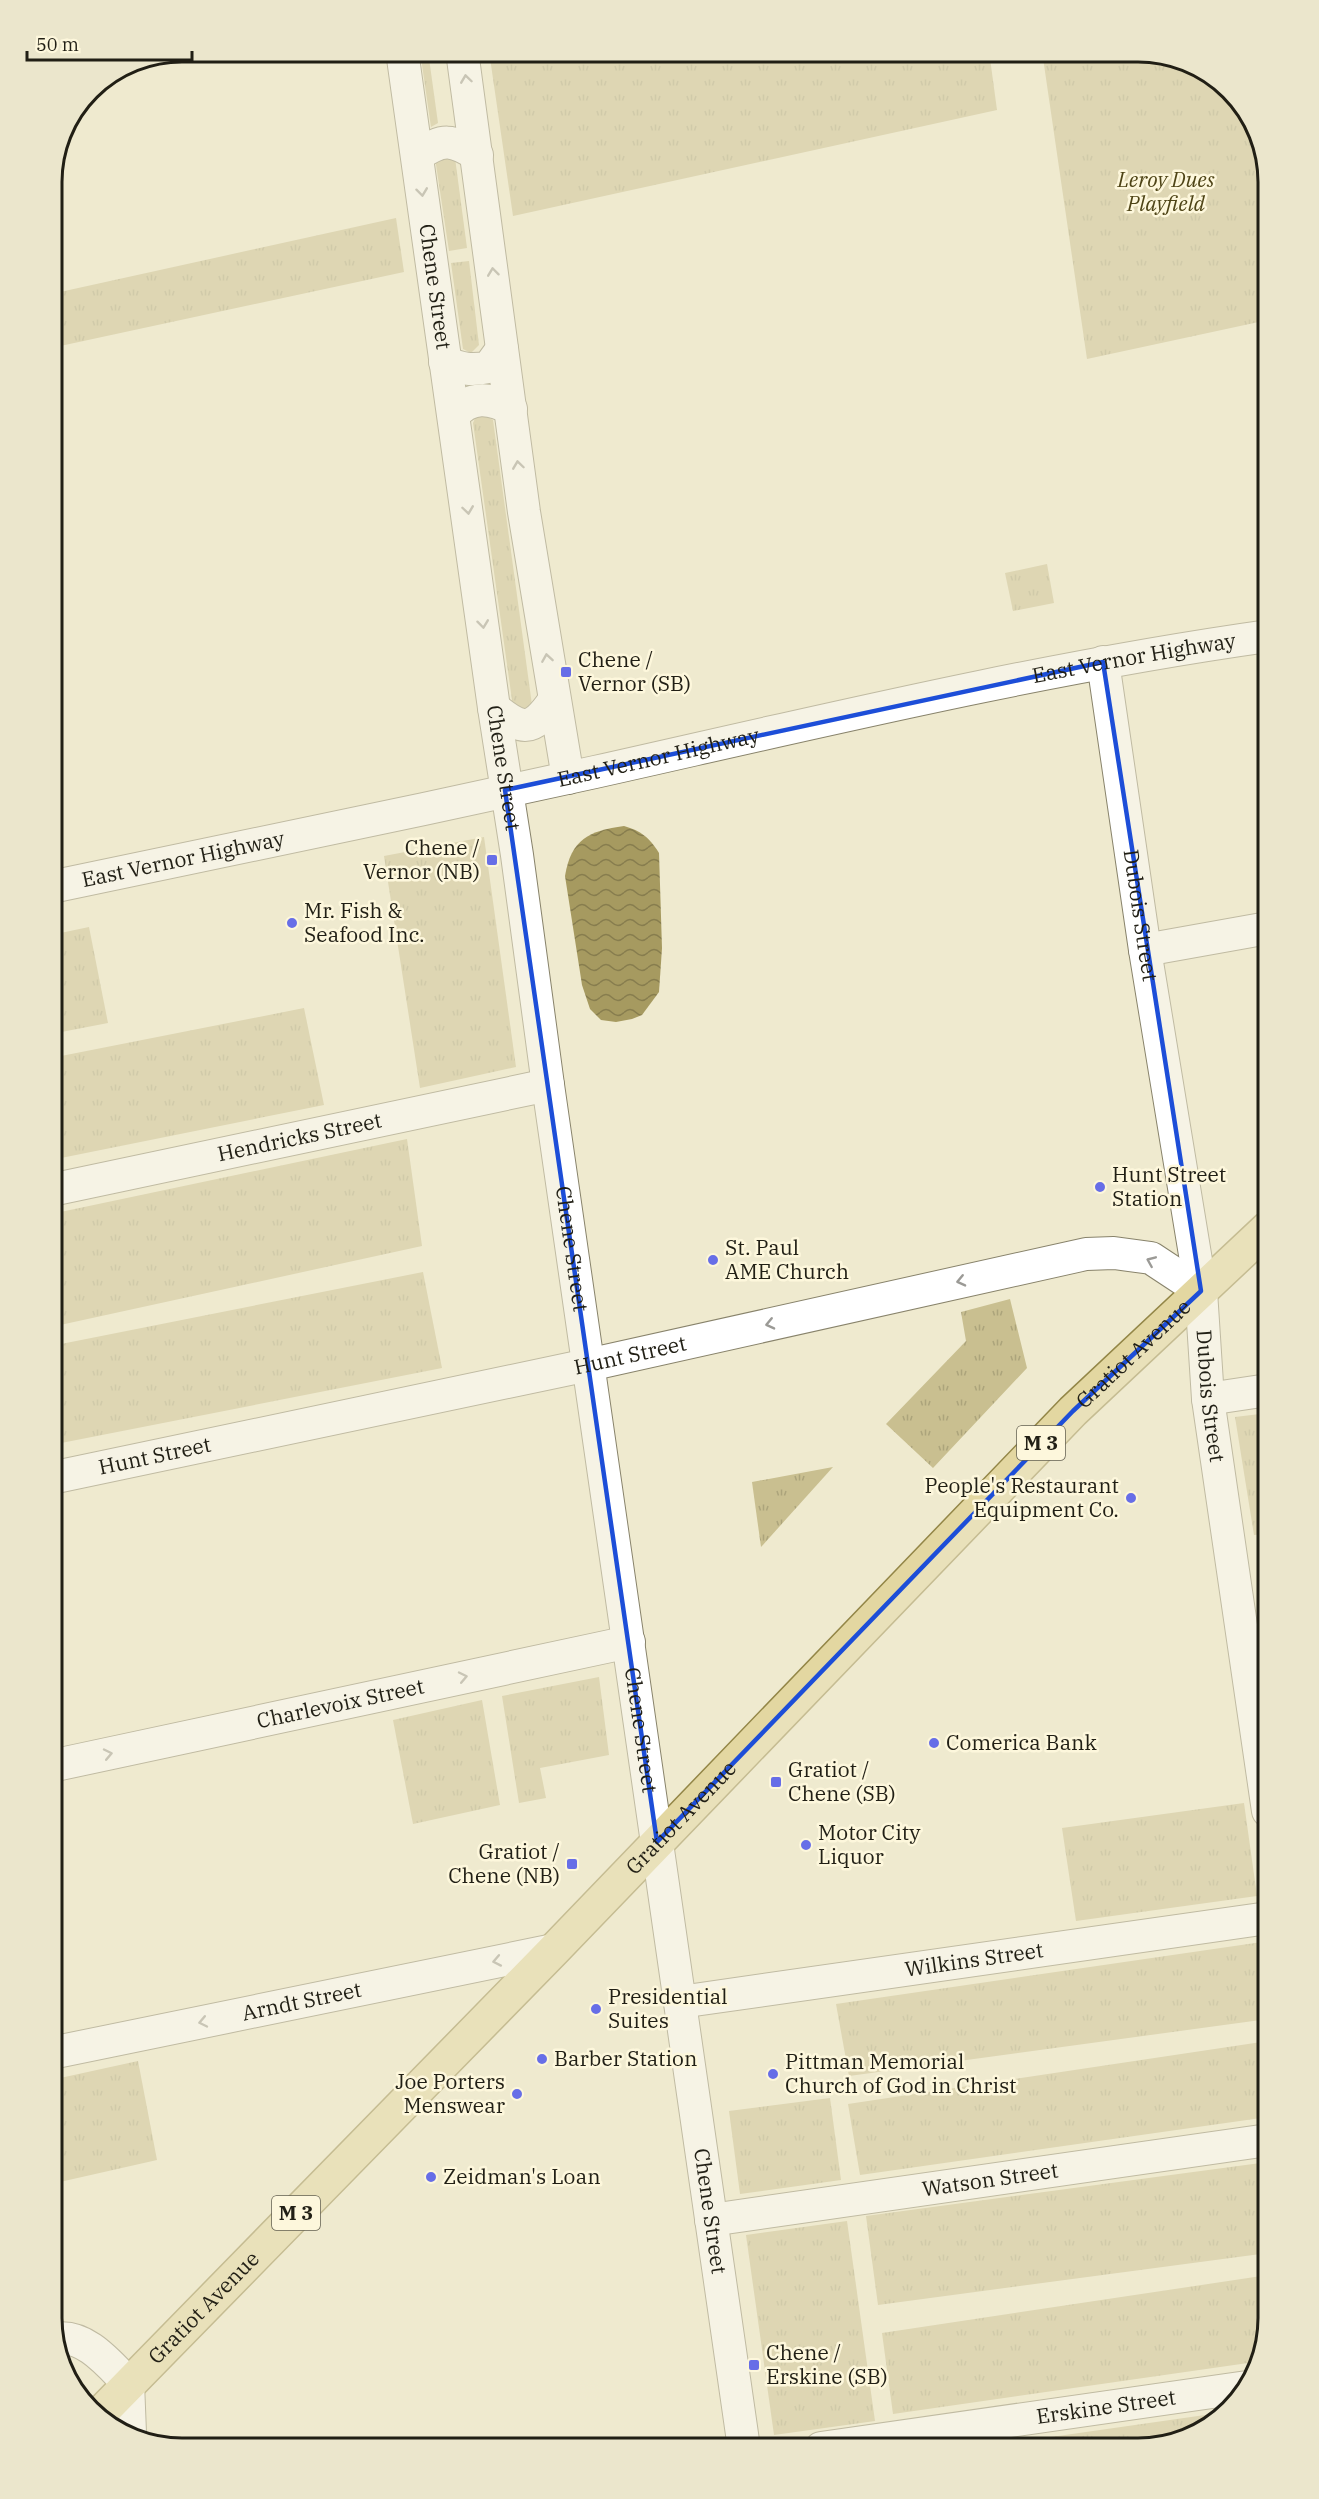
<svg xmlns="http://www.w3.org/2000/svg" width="1319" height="2499" viewBox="0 0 1319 2499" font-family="'IBM Plex Serif',serif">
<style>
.grass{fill:url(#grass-tufts)}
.water{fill:url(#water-waves)}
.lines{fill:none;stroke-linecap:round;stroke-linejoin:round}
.minor-casing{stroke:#88836b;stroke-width:34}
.major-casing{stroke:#938647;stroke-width:36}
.minor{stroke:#fff;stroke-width:32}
.major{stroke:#e3d7a1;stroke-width:33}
.oneway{stroke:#9b9a96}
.marked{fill:none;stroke:#1d4ed8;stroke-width:4.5;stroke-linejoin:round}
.poi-dot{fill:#676ee7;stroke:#fdf7dc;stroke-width:2}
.labels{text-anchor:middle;stroke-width:5;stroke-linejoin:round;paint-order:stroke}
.shield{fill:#fdf7dc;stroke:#636051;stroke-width:1.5}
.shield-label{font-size:20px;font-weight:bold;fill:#211f15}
.park-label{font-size:21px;font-style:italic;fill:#4e4416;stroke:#fdf7dc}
.street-label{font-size:21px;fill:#211f15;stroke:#fdf7dc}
.poi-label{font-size:21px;fill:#211f15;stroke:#fdf7dc;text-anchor:start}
.rim{fill:none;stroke:#211f15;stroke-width:3}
</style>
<defs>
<pattern id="grass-tufts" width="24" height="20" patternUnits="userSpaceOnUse" patternTransform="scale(1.5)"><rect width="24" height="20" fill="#c9bf90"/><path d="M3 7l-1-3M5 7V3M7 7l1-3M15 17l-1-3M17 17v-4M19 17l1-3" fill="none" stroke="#aca47b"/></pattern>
<pattern id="water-waves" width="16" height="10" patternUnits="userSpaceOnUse" patternTransform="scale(1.5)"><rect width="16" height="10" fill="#a69a60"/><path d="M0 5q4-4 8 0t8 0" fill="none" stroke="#877d4e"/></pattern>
</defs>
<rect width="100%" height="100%" fill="#efeacf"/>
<g class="grass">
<path d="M 420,51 L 428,51 L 438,123 L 431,127 Z"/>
<path d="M 489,51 L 989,51 L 997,110 L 513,216 Z"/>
<path d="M 1042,51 L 1147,51 L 1217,78 L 1258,131 L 1268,181 L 1268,320 L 1087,359 Z"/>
<path d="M 435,158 L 455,158 L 467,248 L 449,251 Z"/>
<path d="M 396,218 L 404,272 L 51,348 L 51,294 Z"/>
<path d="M 469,261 L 479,345 L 471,353 L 463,349 L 451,263 Z"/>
<path d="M 484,415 L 493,420 L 532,705 L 528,710 L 513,707 L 473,423 L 476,416 Z"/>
<path d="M 1047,564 L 1054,603 L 1013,611 L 1005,573 Z"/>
<path d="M 484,837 L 516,1067 L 420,1088 L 384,856 Z"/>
<path d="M 89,927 L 108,1023 L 51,1034 L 51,935 Z"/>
<path d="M 304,1008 L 324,1105 L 51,1160 L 51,1058 Z"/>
<path d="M 407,1139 L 422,1246 L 51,1327 L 51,1214 Z"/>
<path d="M 423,1272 L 442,1368 L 51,1445 L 51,1346 Z"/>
<path d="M 1010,1299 L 1027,1368 L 933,1468 L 886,1424 L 966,1341 L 961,1312 Z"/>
<path d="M 1268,1413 L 1268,1534 L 1254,1535 L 1235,1417 Z"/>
<path d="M 833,1467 L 761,1547 L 752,1482 Z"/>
<path d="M 599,1677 L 609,1755 L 540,1768 L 546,1798 L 519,1803 L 502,1696 Z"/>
<path d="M 482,1700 L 500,1805 L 413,1824 L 393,1720 Z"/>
<path d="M 1244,1803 L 1257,1896 L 1076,1921 L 1062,1828 Z"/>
<path d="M 1262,1942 L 1268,1983 L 1268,2019 L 849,2076 L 836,2004 Z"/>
<path d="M 1268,2041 L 1268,2117 L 860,2175 L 848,2104 Z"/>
<path d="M 138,2061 L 157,2160 L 51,2184 L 51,2080 Z"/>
<path d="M 830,2098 L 841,2180 L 740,2194 L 729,2111 Z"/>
<path d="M 1268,2162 L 1268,2253 L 878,2305 L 866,2216 Z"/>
<path d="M 847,2221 L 875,2421 L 774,2435 L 746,2235 Z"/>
<path d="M 1268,2275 L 1268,2318 L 1255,2362 L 893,2414 L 882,2333 Z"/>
<path d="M 1219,2413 L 1188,2438 L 1138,2448 L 973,2448 Z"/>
</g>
<path class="water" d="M 624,826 C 641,831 649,837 659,853 L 662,948 L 659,992 L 642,1015 L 632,1019 L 616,1022 L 601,1020 L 590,1009 L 582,985 L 565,876 C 571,839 589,831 624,826 Z"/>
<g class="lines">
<g class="minor-casing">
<g id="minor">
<path id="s1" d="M 402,51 L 494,708 L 517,855 L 548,1085 L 744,2448"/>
<path d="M 462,51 L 524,512 L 568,778"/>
<path d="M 418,155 C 443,138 452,139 477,155"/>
<path d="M 445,362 C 461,369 471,371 489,367 L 502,349"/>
<path d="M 454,415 C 470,395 491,398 511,409"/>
<path id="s2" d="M 1103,662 L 1145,950 L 1201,1291 L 1208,1399 L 1268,1811"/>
<path d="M 494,708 C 522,731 532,732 553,702"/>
<path id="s3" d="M 51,887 C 232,849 414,812 595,772 C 818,722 1041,668 1268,636"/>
<path d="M 1145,950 L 1268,928"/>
<path id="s4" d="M 51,1190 L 548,1085"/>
<path d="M 1208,1399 L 1268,1390"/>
<path id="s5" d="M 51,1478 L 588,1365 L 1086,1254 L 1114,1253 L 1151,1258 L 1201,1291"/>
<path id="s6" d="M 51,1766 L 629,1642"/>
<path id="s7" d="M 680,2002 L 1268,1918"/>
<path id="s8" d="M 51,2053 L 554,1950"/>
<path id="s9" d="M 711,2220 L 1268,2140"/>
<path d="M 55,2339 C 85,2333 110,2365 128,2383 L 130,2433"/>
<path id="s10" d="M 821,2448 L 1247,2387"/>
</g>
</g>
<g class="major-casing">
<g id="major">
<path id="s11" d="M 99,2415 L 554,1950 L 1073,1411 L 1268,1228"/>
</g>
</g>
<use href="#minor" class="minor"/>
<use href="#major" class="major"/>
</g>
<defs><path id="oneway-chevron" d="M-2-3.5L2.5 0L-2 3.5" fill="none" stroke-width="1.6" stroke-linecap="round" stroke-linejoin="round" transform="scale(1.5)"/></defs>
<g class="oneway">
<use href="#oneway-chevron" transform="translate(466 79) rotate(-98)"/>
<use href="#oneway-chevron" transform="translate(422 192) rotate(83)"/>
<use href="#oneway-chevron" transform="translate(493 272) rotate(-97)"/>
<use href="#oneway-chevron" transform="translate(518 465) rotate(-98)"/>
<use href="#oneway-chevron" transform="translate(468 510) rotate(82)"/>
<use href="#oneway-chevron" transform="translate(483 624) rotate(83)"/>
<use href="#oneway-chevron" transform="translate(547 658) rotate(-99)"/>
<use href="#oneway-chevron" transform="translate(1151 1261) rotate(-157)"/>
<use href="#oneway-chevron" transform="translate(961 1281) rotate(167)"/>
<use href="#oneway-chevron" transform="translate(770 1324) rotate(167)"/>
<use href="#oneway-chevron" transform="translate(463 1677) rotate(-12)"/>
<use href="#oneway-chevron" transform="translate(108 1754) rotate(-12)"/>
<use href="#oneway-chevron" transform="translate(497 1961) rotate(169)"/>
<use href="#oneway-chevron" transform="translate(203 2022) rotate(168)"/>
</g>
<path d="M0 0H1319V2499H0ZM 1103,662 L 1201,1291 L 1073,1411 L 657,1842 L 505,790 Z" fill="#efeacf" fill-opacity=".55" fill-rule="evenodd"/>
<path class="marked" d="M 1103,662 L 1201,1291 L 1073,1411 L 657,1842 L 505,790 Z"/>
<g class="poi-dot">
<rect x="560" y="666" width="12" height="12" rx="3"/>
<rect x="486" y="854" width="12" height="12" rx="3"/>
<circle cx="292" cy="923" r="6"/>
<circle cx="1100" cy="1187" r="6"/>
<circle cx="713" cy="1260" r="6"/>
<circle cx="1131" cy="1498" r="6"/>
<circle cx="934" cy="1743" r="6"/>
<rect x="770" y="1776" width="12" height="12" rx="3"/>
<circle cx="806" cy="1845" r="6"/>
<rect x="566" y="1858" width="12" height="12" rx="3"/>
<circle cx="596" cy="2009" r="6"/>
<circle cx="542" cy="2059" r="6"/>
<circle cx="773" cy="2074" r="6"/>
<circle cx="517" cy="2094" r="6"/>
<circle cx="431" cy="2177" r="6"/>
<rect x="748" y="2359" width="12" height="12" rx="3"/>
</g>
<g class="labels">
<g class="shield">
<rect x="1017" y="1426" width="48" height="34" rx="4.5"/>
<rect x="272" y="2196" width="48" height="34" rx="4.5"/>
</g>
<g class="shield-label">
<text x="1041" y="1450">M 3</text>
<text x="296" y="2220">M 3</text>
</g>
<g class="park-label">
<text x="1166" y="187">Leroy Dues<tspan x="1166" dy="24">Playfield</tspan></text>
</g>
<g class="street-label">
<text dy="7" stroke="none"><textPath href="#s1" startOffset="238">Chene Street</textPath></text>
<text dy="7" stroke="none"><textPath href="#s3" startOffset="1107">East Vernor Highway</textPath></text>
<text dy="7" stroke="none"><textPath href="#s3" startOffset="621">East Vernor Highway</textPath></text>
<text dy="7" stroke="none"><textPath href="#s1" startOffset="724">Chene Street</textPath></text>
<text dy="7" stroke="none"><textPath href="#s3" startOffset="135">East Vernor Highway</textPath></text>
<text dy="7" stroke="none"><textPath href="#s2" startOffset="256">Dubois Street</textPath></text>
<text dy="7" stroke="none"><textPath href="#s4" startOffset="254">Hendricks Street</textPath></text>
<text dy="7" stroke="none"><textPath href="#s1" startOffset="1210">Chene Street</textPath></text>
<text dy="7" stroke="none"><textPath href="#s11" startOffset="1482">Gratiot Avenue</textPath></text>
<text dy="7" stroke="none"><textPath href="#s5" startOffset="592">Hunt Street</textPath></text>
<text dy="7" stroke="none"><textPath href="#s2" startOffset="742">Dubois Street</textPath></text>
<text dy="7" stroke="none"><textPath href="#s5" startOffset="106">Hunt Street</textPath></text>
<text dy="7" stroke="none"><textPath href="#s6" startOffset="296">Charlevoix Street</textPath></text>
<text dy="7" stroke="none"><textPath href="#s1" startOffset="1696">Chene Street</textPath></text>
<text dy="7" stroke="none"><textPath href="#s11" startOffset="834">Gratiot Avenue</textPath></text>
<text dy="7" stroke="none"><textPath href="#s7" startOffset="297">Wilkins Street</textPath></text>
<text dy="7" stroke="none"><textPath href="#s8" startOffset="256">Arndt Street</textPath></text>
<text dy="7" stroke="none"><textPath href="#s9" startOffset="282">Watson Street</textPath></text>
<text dy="7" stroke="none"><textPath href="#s1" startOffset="2182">Chene Street</textPath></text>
<text dy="7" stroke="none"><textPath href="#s11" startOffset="150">Gratiot Avenue</textPath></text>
<text dy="7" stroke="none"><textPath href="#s10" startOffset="288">Erskine Street</textPath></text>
</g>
<g class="poi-label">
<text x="578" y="667">Chene /<tspan x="578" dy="24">Vernor (SB)</tspan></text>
<text x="480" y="855" text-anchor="end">Chene /<tspan x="480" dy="24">Vernor (NB)</tspan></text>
<text x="304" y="918">Mr. Fish &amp;<tspan x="304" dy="24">Seafood Inc.</tspan></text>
<text x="1112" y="1182">Hunt Street<tspan x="1112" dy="24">Station</tspan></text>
<text x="725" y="1255">St. Paul<tspan x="725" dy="24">AME Church</tspan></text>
<text x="1119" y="1493" text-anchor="end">People's Restaurant<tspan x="1119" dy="24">Equipment Co.</tspan></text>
<text x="946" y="1750">Comerica Bank</text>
<text x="788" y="1777">Gratiot /<tspan x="788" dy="24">Chene (SB)</tspan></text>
<text x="818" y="1840">Motor City<tspan x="818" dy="24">Liquor</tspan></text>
<text x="560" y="1859" text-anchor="end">Gratiot /<tspan x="560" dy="24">Chene (NB)</tspan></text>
<text x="608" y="2004">Presidential<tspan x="608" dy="24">Suites</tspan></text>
<text x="554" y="2066">Barber Station</text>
<text x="785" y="2069">Pittman Memorial<tspan x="785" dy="24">Church of God in Christ</tspan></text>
<text x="505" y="2089" text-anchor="end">Joe Porters<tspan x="505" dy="24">Menswear</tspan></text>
<text x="443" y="2184">Zeidman's Loan</text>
<text x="766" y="2360">Chene /<tspan x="766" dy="24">Erskine (SB)</tspan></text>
</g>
</g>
<path d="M0 0H1319V2499H0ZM182 62H1138A120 120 0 0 1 1258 182V2318A120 120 0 0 1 1138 2438H182A120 120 0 0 1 62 2318V182A120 120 0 0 1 182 62Z" fill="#ebe6cc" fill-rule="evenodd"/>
<path class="rim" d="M182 62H1138A120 120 0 0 1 1258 182V2318A120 120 0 0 1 1138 2438H182A120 120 0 0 1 62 2318V182A120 120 0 0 1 182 62Z"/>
<path d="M27 51v9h165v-9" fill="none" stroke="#211f15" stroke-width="3"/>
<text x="36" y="51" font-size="18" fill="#211f15" stroke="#fdf7dc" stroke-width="4.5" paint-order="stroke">50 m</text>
</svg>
